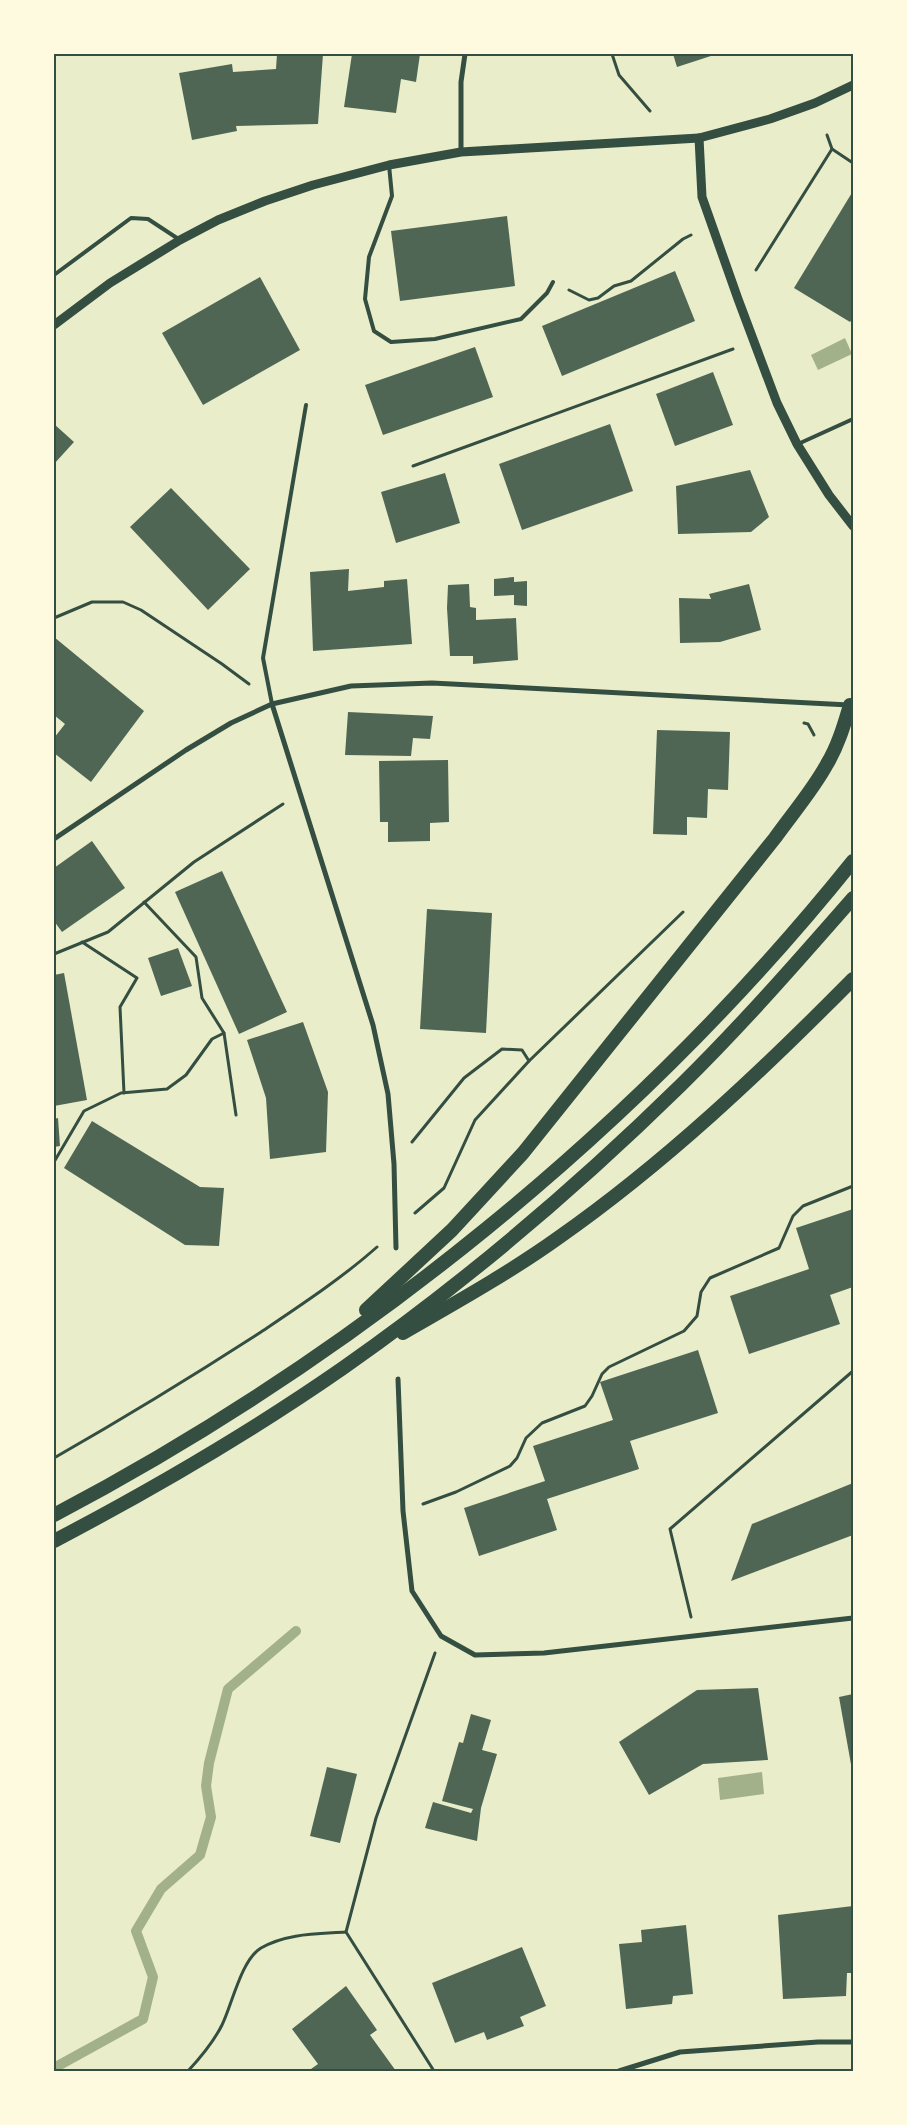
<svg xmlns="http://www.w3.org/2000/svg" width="907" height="2125" viewBox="0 0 907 2125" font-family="'IBM Plex Serif',serif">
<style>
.water{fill:#a3b18a}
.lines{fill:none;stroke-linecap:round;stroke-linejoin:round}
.stream{stroke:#a3b18a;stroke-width:10}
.building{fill:#4f6655}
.path{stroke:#344e41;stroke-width:3}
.service{stroke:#344e41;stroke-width:4}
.minor{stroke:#344e41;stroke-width:5}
.tertiary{stroke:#344e41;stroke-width:9}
.trunk{stroke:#344e41;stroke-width:14}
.neatline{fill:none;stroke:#344e41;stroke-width:2}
</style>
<rect width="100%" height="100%" fill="#e9edc9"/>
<g class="water">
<path d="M 845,338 L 852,354 L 818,370 L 811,355 Z"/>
<path d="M 762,1772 L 764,1794 L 720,1800 L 718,1778 Z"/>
</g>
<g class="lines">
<path class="stream" d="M 54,2068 L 143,2019 L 153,1977 L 136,1931 L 161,1889 L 200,1855 L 211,1817 L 206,1786 L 209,1763 L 228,1689 L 296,1631"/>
</g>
<g class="building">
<path d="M 277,54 L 323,54 L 318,124 L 236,126 L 237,131 L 192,140 L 179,73 L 232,64 L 233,72 L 276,69 Z"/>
<path d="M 352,54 L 420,54 L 416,82 L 401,79 L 396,113 L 344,107 Z"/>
<path d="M 673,54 L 717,54 L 677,67 Z"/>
<path d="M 853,191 L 853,318 L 850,322 L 794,288 Z"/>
<path d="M 507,216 L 515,286 L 400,301 L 391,231 Z"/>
<path d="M 675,271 L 695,321 L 562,376 L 542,326 Z"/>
<path d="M 260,277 L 300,350 L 203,405 L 162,333 Z"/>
<path d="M 475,347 L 493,397 L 383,435 L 365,385 Z"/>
<path d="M 713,372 L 733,425 L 675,446 L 656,394 Z"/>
<path d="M 54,424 L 74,442 L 54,464 Z"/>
<path d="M 610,424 L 633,491 L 522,530 L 499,464 Z"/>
<path d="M 750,470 L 769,517 L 751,532 L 678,534 L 676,486 Z"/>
<path d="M 445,473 L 460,523 L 396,543 L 381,492 Z"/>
<path d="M 171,488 L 250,569 L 208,610 L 130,527 Z"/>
<path d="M 349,569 L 348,591 L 384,587 L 384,581 L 407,579 L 412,644 L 313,651 L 310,572 Z"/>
<path d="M 514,577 L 514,582 L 527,581 L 527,606 L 514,605 L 514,595 L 494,596 L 494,579 Z"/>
<path d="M 469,584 L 470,607 L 476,608 L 476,620 L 516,618 L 518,660 L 473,664 L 473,656 L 450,656 L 447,608 L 448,585 Z"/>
<path d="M 749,584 L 761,630 L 720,642 L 680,643 L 679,598 L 711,599 L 709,594 Z"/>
<path d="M 54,637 L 144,711 L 91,782 L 54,753 L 54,738 L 65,724 L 54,715 Z"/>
<path d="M 348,712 L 433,716 L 430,739 L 413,738 L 411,756 L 345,755 Z"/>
<path d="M 657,730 L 730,732 L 728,790 L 708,789 L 707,818 L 687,817 L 687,835 L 653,834 Z"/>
<path d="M 448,760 L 449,822 L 430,823 L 430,841 L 388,842 L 388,822 L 380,822 L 379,761 Z"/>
<path d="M 92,841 L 125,888 L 62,932 L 54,921 L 54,868 Z"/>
<path d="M 222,871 L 287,1012 L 239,1034 L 175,892 Z"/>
<path d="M 427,909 L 492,913 L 486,1033 L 420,1029 Z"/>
<path d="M 178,948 L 192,986 L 161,996 L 148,958 Z"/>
<path d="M 64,973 L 87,1100 L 54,1106 L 54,975 Z"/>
<path d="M 303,1022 L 328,1092 L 326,1152 L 270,1159 L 266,1098 L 247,1040 Z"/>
<path d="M 58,1118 L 60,1146 L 54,1147 L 54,1119 Z"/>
<path d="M 92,1121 L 200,1187 L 224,1188 L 219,1246 L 185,1245 L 64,1168 Z"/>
<path d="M 853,1209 L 853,1287 L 830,1295 L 840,1324 L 749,1354 L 730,1296 L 809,1269 L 796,1228 Z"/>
<path d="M 698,1350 L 718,1413 L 630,1441 L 639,1469 L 547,1499 L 557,1530 L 479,1556 L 464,1508 L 545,1481 L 533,1446 L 613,1420 L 600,1382 Z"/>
<path d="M 853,1483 L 853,1535 L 731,1581 L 752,1524 Z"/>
<path d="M 758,1688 L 768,1760 L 703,1764 L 649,1795 L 619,1742 L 697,1690 Z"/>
<path d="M 853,1694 L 853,1770 L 852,1770 L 839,1697 Z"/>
<path d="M 471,1714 L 491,1720 L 482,1750 L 497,1754 L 481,1808 L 477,1841 L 425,1828 L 433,1802 L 471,1813 L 473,1809 L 442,1801 L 459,1742 L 463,1743 Z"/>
<path d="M 327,1767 L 357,1774 L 340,1843 L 310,1836 Z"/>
<path d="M 853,1906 L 853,1973 L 847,1973 L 846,1996 L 783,1999 L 778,1915 Z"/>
<path d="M 686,1925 L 693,1994 L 673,1996 L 672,2004 L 626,2009 L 619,1944 L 642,1942 L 641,1930 Z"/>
<path d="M 522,1947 L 546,2006 L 520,2017 L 524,2026 L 487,2040 L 484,2032 L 455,2043 L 432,1983 Z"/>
<path d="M 346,1986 L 377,2030 L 370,2035 L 396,2071 L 313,2071 L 311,2069 L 318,2064 L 292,2029 Z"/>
</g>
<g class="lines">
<g class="path">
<path d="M 612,54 L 619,75 L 650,111"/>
<path d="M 827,135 L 832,149 L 853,163"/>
<path d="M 756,270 L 832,149"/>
<path d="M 569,290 L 589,300 L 598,298 L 614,286 L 631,281 L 683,239 L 691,235"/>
<path d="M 413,466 L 733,349"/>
<path d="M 54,618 L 92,602 L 123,602 L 141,610 L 222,664 L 249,684"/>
<path d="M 804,723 L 808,724 L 814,735"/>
<path d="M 144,902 L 196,957 L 202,998 L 224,1033 L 236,1115"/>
<path d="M 82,942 L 137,978 L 120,1007 L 124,1093"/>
<path d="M 54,954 L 108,932 L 194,862 L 283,804"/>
<path d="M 529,1061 L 683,912"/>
<path d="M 412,1142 L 464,1078 L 502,1049 L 522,1050 L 529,1061 L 475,1120 L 444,1188 L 415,1213"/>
<path d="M 54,1162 L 84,1111 L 121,1093 L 167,1089 L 186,1075 L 212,1039 L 224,1033"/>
<path d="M 54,1458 C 124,1418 193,1376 261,1332 C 301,1305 342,1278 377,1247"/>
<path d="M 423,1504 L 456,1492 L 510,1466 L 517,1458 L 526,1438 L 542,1423 L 585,1406 L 592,1396 L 602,1374 L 609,1367 L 684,1331 L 697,1316 L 701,1292 L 710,1278 L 779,1248 L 793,1216 L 803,1206 L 853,1186"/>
<path d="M 691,1617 L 670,1529 L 853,1371"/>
<path d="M 188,2071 C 201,2057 213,2043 222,2025 C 232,2005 241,1960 261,1948 C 287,1933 318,1934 346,1932"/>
<path d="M 434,2071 L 346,1932 L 376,1818 L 435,1653"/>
</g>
<g class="service">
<path d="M 389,165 L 392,196 L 369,257 L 365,299 L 374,331 L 391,342 L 435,339 L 521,319 L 547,293 L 553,282"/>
<path d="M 54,275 L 131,218 L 148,219 L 180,240"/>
<path d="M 798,444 L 853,419"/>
<path d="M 272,704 L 263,658 L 306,405"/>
</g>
<g class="minor">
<path d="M 461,152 L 461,82 L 465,54"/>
<path d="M 272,704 L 373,1025 L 388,1094 L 394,1164 L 396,1248"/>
<path d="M 54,839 L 186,750 L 231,723 L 272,704 L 351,686 L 432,683 L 849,705"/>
<path d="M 398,1379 L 403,1511 L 412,1591 L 441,1636 L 475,1655 L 544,1653 L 853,1618"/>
<path d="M 619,2071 L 680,2052 L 818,2042 L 853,2042"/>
</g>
<g class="tertiary">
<path d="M 699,138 L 702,197 L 738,299 L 777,403 L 797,444 L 829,495 L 853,526"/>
<path d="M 54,325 L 110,283 L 180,240 L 218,220 L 265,201 L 313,185 L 389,165 L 461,152 L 699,138 L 770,119 L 815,103 L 853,85"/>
</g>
<g class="trunk">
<path d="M 366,1310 L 452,1230 L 523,1153 L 775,838 C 792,814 813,790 827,764 C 838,746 844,725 850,705"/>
<path d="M 403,1333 C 455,1303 509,1273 558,1238 C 665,1163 761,1072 853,979"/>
<path d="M 54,1515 C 356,1356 639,1128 853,861"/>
<path d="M 54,1541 C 153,1489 251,1432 343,1368 C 463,1284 576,1188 681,1085 C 741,1026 797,962 853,898"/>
</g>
</g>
<rect width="907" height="2125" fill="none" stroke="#fefae0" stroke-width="110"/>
<rect x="55" y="55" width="797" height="2015" class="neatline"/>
</svg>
